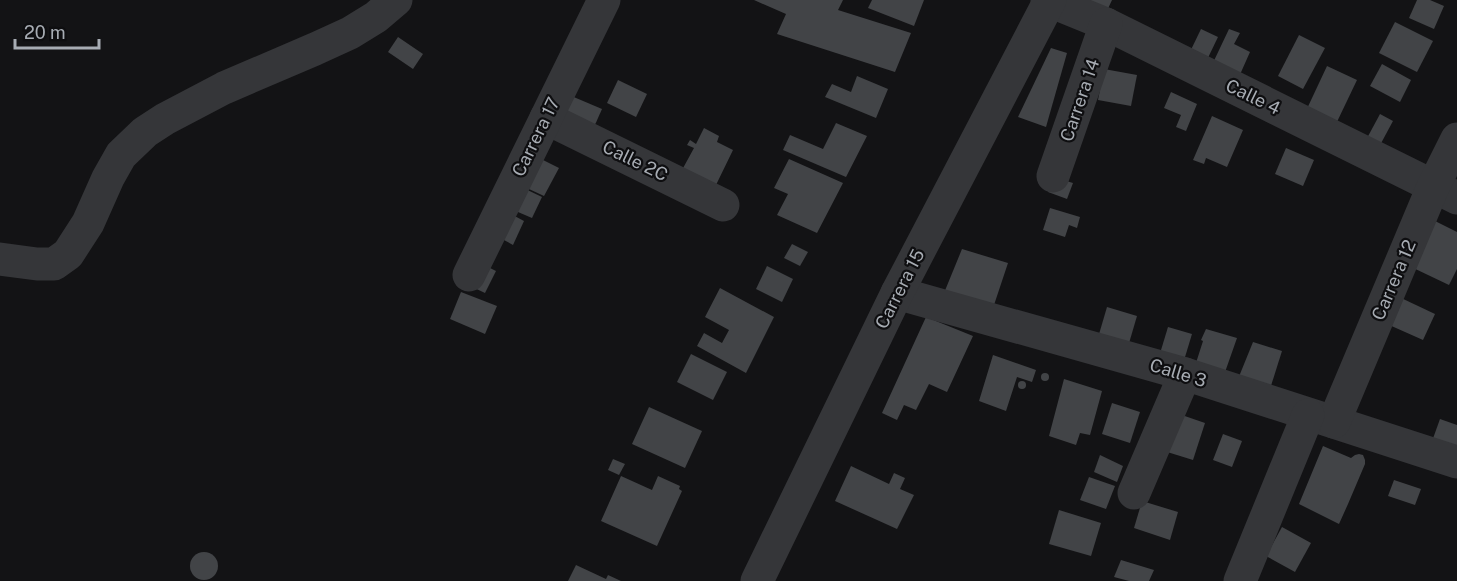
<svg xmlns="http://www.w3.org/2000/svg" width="1457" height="581" viewBox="0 0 1457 581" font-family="'Public Sans',sans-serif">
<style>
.building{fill:#424447}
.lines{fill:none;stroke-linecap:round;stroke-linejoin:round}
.minor{stroke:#353639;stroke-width:33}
.labels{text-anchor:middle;stroke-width:4.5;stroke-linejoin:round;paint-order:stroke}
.street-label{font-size:18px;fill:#a7acb3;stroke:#0e0e10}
</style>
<rect width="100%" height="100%" fill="#131315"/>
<g class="building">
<path d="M 754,0 L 843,0 L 838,10 L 911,33 L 895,72 L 777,34 L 786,14 Z"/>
<path d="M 872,0 L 924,0 L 914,26 L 868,8 Z"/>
<path d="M 1080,0 L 1112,0 L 1105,15 Z"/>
<path d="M 1417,0 L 1430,0 L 1444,6 L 1434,29 L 1409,18 Z"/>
<path d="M 1395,22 L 1433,41 L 1417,72 L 1379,53 Z"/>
<path d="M 1201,29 L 1218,37 L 1205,64 L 1188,56 Z"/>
<path d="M 1229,29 L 1240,33 L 1234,44 L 1250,52 L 1238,79 L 1211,67 Z"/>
<path d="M 1299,35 L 1325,48 L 1303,89 L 1278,76 Z"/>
<path d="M 398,37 L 423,54 L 413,69 L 388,52 Z"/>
<path d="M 1051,48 L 1067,53 L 1046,127 L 1018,117 Z"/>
<path d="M 1382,64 L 1411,80 L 1400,102 L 1370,86 Z"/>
<path d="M 1327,66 L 1357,80 L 1335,126 L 1305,113 Z"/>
<path d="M 1104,69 L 1137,75 L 1131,106 L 1098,100 Z"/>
<path d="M 857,76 L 888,89 L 876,118 L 825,97 L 832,84 L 851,92 Z"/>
<path d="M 618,80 L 647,94 L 636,117 L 607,103 Z"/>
<path d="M 1171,92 L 1197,104 L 1186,131 L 1176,127 L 1181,115 L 1164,108 Z"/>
<path d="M 569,95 L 602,109 L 590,136 L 558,122 Z"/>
<path d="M 1380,114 L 1393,121 L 1379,147 L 1366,140 Z"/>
<path d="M 1212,116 L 1243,130 L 1227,167 L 1206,158 L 1204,164 L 1193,160 Z"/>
<path d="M 836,123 L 867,136 L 846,177 L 783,150 L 790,135 L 823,149 Z"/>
<path d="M 704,128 L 719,136 L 717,142 L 733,150 L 716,185 L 682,170 L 694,148 L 687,145 L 690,140 L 696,144 Z"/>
<path d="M 1286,148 L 1314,160 L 1303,186 L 1275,174 Z"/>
<path d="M 531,154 L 559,168 L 544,196 L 516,183 Z"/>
<path d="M 789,159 L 843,183 L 817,233 L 777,215 L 788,194 L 774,188 Z"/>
<path d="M 1053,177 L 1073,183 L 1067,199 L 1048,192 Z"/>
<path d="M 515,184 L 542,197 L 532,218 L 504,206 Z"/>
<path d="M 1050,208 L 1080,217 L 1077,228 L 1069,225 L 1065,237 L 1043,230 Z"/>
<path d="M 503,210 L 524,221 L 513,245 L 491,233 Z"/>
<path d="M 1429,218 L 1457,232 L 1457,269 L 1449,285 L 1407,265 Z"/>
<path d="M 792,244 L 808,252 L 800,266 L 784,258 Z"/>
<path d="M 962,249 L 1008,263 L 993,308 L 944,293 Z"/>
<path d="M 478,262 L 496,271 L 485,293 L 466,284 Z"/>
<path d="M 767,266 L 793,279 L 782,302 L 756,289 Z"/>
<path d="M 720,288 L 774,317 L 746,373 L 697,346 L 704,333 L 722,343 L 729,330 L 705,317 Z"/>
<path d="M 461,292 L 497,306 L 485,334 L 450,319 Z"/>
<path d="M 1399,297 L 1435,314 L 1423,340 L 1387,324 Z"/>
<path d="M 1107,307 L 1137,316 L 1127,350 L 1097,341 Z"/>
<path d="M 926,317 L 973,336 L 947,392 L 929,384 L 916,410 L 904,405 L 897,420 L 882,413 Z"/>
<path d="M 1168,327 L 1192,334 L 1182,367 L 1158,360 Z"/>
<path d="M 1206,329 L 1237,338 L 1224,375 L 1195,366 L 1203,341 L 1201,340 Z"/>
<path d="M 1253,342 L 1282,351 L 1270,389 L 1238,379 Z"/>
<path d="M 691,354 L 727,372 L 713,400 L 677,382 Z"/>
<path d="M 993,355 L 1036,370 L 1032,382 L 1017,377 L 1006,411 L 979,401 Z"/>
<circle cx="1045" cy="377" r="4"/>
<path d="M 1064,379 L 1102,391 L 1090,435 L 1080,433 L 1076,445 L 1049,436 Z"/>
<circle cx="1022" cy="385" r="4"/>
<path d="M 1112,403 L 1140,412 L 1130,443 L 1102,434 Z"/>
<path d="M 649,407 L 702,431 L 685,468 L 632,444 Z"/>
<path d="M 1176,413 L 1205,423 L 1193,460 L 1164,451 Z"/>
<path d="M 1440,419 L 1457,425 L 1457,453 L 1431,444 Z"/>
<path d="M 1223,434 L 1242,441 L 1232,467 L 1213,460 Z"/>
<path d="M 1323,446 L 1351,458 L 1355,455 L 1359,454 L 1363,455 L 1365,460 L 1365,464 L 1348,504 L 1339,524 L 1299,504 Z"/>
<path d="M 1100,455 L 1123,466 L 1117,482 L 1094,472 Z"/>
<path d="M 613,459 L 625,464 L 619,475 L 608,470 Z"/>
<path d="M 851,466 L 889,484 L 894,473 L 905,478 L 900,489 L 914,495 L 897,529 L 835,501 Z"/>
<path d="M 621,476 L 652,490 L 658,476 L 680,486 L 679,489 L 682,491 L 657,546 L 601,521 Z"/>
<path d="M 1089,477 L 1115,486 L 1106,509 L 1080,500 Z"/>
<path d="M 1394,480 L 1421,489 L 1415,505 L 1388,496 Z"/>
<path d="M 1142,501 L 1178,512 L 1170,540 L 1134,528 Z"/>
<path d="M 1059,510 L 1101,523 L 1091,556 L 1049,544 Z"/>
<path d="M 1282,527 L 1311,543 L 1295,572 L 1266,556 Z"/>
<circle cx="204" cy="566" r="14"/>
<path d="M 1121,560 L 1154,570 L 1149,581 L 1129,581 L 1114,577 Z"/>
<path d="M 576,565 L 606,579 L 608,575 L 621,581 L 568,581 Z"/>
</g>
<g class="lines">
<g class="minor">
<path d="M 1047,0 L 1106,24 L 1457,198"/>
<path d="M 546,118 L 723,205"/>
<path d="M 1053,176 L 1106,24"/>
<path d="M 0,259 L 37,264 L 54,264 L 68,254 L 88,223 L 108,178 L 121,155 L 145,132 L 165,119 L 224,88 L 315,49 L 350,33 L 376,17 L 396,0"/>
<path d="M 469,275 L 604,0"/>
<path d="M 897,293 L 1185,374 L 1457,462"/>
<path d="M 1334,422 L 1433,187 L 1457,139"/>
<path d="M 1134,493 L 1185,374"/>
<path d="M 757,581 L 897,293 L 1050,0"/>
<path d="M 1240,581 L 1308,415"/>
</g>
</g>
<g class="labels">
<g class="street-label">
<text transform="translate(1253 97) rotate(26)" y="6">Calle 4</text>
<text transform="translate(1080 100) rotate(-71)" y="6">Carrera 14</text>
<text transform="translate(536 137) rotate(-64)" y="6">Carrera 17</text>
<text transform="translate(635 161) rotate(26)" y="6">Calle 2C</text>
<text transform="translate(1394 280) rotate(-67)" y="6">Carrera 12</text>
<text transform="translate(900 289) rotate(-63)" y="6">Carrera 15</text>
<text transform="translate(1178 373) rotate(17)" y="6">Calle 3</text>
</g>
</g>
<path d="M15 39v9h84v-9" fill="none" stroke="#a7acb3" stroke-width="3"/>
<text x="24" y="39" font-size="18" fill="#a7acb3" stroke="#0e0e10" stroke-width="4.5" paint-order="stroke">20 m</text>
</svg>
